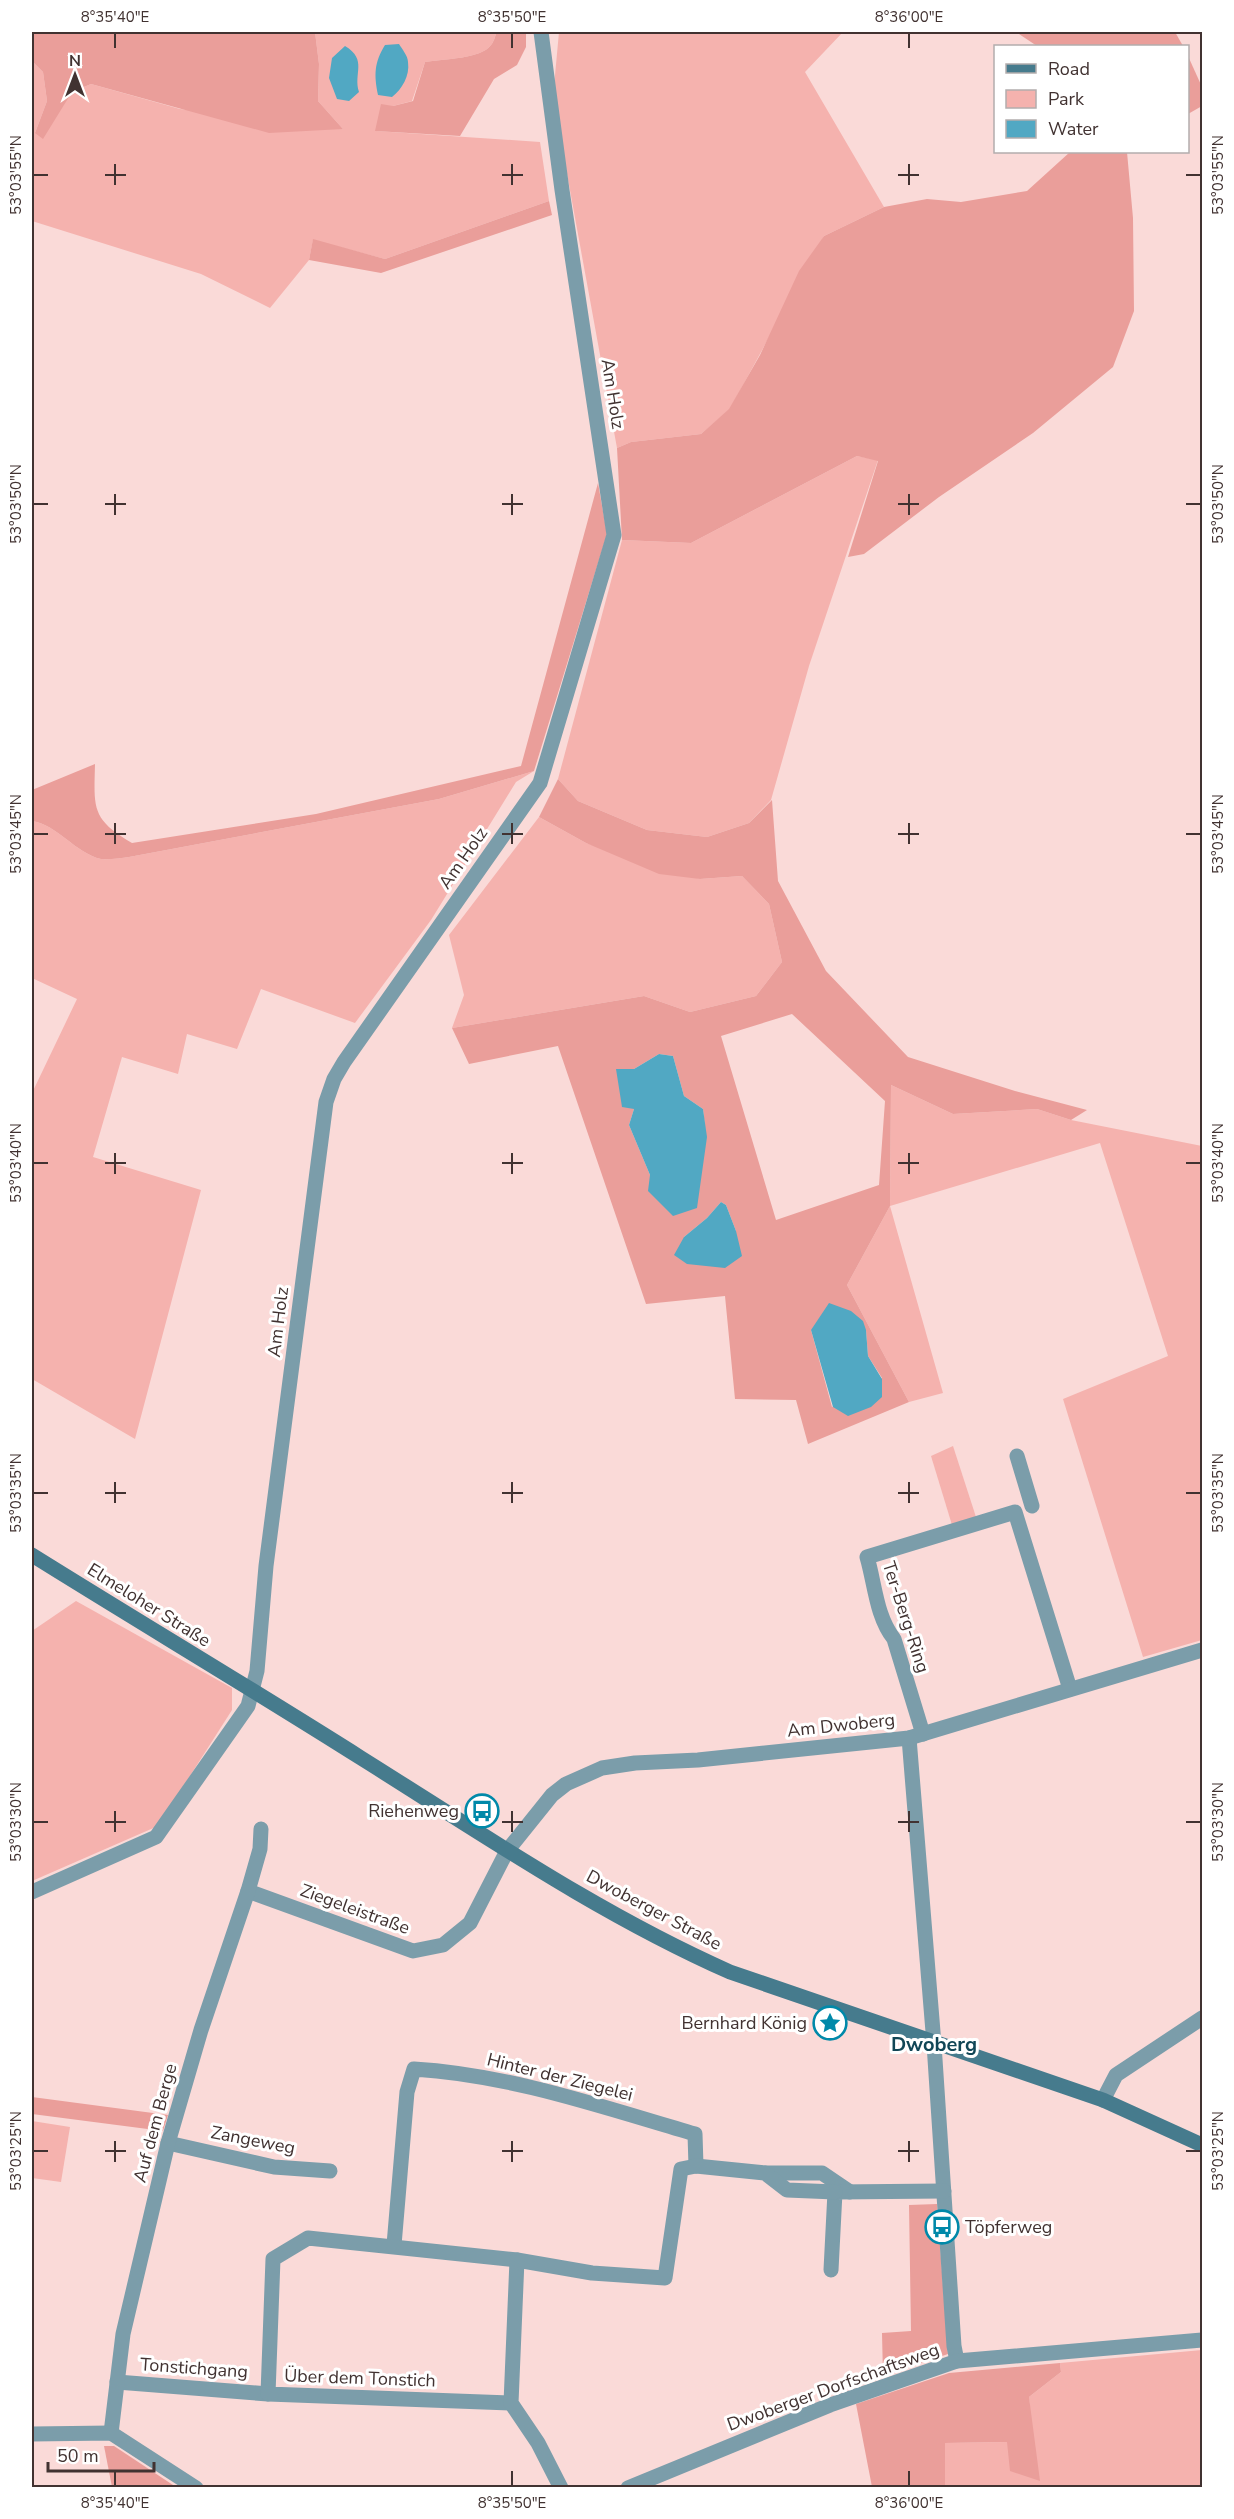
<svg xmlns="http://www.w3.org/2000/svg" width="1234" height="2519" viewBox="0 0 1234 2519" font-family="'Nunito Sans',sans-serif">
<style>
.green{fill:#f5b2ae}
.forest{fill:#ea9e9a;fill-rule:evenodd}
.water{fill:#51a8c3}
.lines{fill:none;stroke-linecap:round;stroke-linejoin:round}
.street{stroke:#7b9daa;stroke-width:15}
.secondary{stroke:#467b8d;stroke-width:15}
.rail{stroke:#806b6a;stroke-width:4.5;stroke-dasharray:9 4.5;stroke-linecap:butt}
.ticks{fill:none;stroke:#413231;stroke-width:2}
.labels{text-anchor:middle;stroke-width:6;stroke-linejoin:round;paint-order:stroke}
.street-label{font-size:18px;fill:#413231;stroke:#fff}
.poi-label{font-size:18px;fill:#413231;stroke:#fff;text-anchor:end}
.neighbourhood-label{font-size:20px;font-weight:bold;fill:#114656;stroke:#fff}
.neatline{fill:none;stroke:#413231;stroke-width:2}
.ticks-label{font-size:15px;text-anchor:middle;fill:#413231}
</style>
<rect width="100%" height="100%" fill="#fadad8"/>
<g class="green">
<path d="M 315,32 L 497,32 C 495,36 494,42 491,45 C 481,59 443,59 425,62 L 412,101 L 393,106 L 376,131 L 540,142 L 549,201 L 385,259 L 313,240 L 309,260 L 270,308 L 201,274 L 32,221 L 32,61 L 43,72 L 47,101 L 35,133 L 72,92 L 91,84 L 180,109 L 343,129 L 318,101 L 319,64 Z"/>
<path d="M 559,32 L 843,32 L 805,72 L 884,207 L 824,236 L 730,409 L 701,434 L 631,442 L 617,448 L 553,97 Z"/>
<path d="M 857,456 L 878,460 L 809,666 L 771,800 L 749,823 L 707,837 L 647,830 L 578,801 L 558,779 L 622,540 L 691,543 Z"/>
<path d="M 534,771 L 516,782 L 431,920 L 355,1023 L 261,989 L 237,1049 L 187,1034 L 178,1074 L 122,1057 L 93,1157 L 201,1190 L 135,1439 L 32,1379 L 32,1093 L 77,999 L 32,978 L 32,821 C 58,825 75,853 101,859 C 109,860 121,858 129,857 L 439,799 Z"/>
<path d="M 539,817 L 586,843 L 700,879 L 742,876 L 769,904 L 782,962 L 756,996 L 690,1012 L 644,996 L 452,1028 L 464,995 L 449,935 Z"/>
<path d="M 891,1085 L 953,1114 L 1037,1109 L 1071,1120 L 1202,1146 L 1202,1640 L 1143,1657 L 1063,1399 L 1168,1356 L 1100,1143 L 890,1206 L 943,1393 L 909,1402 L 847,1285 L 890,1206 Z"/>
<path d="M 953,1446 L 976,1517 L 952,1525 L 931,1456 Z"/>
<path d="M 76,1601 L 232,1688 L 232,1710 L 158,1826 L 32,1881 L 32,1631 Z"/>
<path d="M 32,2121 L 70,2127 L 61,2182 L 32,2178 Z"/>
<path d="M 1202,2350 L 1202,2487 L 944,2488 L 945,2443 L 1008,2442 L 1031,2427 L 1029,2397 L 1061,2372 L 1060,2363 Z"/>
</g>
<g class="forest">
<path d="M 32,32 L 315,32 L 319,64 L 318,101 L 343,129 L 269,133 L 91,84 L 72,92 L 43,139 L 35,133 L 47,101 L 43,72 L 32,61 Z"/>
<path d="M 497,32 L 526,32 L 526,47 L 517,65 L 494,79 L 460,136 L 375,131 L 381,104 L 393,106 L 413,101 L 425,62 C 443,59 481,59 491,45 C 494,42 495,36 497,32 Z"/>
<path d="M 1016,32 L 1175,32 L 1183,46 L 1037,46 Z"/>
<path d="M 1188,56 L 1202,87 L 1202,106 L 1188,114 Z"/>
<path d="M 1070,152 L 1127,152 L 1133,218 L 1134,311 L 1113,367 L 1033,433 L 939,497 L 864,554 L 848,557 L 878,461 L 857,456 L 691,543 L 622,540 L 617,448 L 631,442 L 701,434 L 729,409 L 760,355 L 799,271 L 824,236 L 884,207 L 927,199 L 961,202 L 1027,191 Z"/>
<path d="M 549,201 L 552,215 L 381,273 L 309,260 L 313,239 L 385,259 Z"/>
<path d="M 598,483 L 607,534 L 534,771 L 439,799 L 129,857 C 121,858 109,860 101,859 C 75,853 58,825 32,821 L 32,790 L 95,764 C 94,808 91,819 132,843 L 316,814 L 521,766 Z"/>
<path d="M 558,779 L 578,801 L 647,830 L 707,837 L 749,823 L 772,800 L 778,881 L 826,971 L 908,1057 L 1015,1091 L 1087,1110 L 1071,1120 L 1037,1109 L 953,1114 L 891,1085 L 890,1206 L 847,1285 L 909,1402 L 808,1444 L 796,1400 L 735,1399 L 725,1296 L 646,1304 L 558,1046 L 469,1064 L 452,1028 L 644,996 L 690,1012 L 756,996 L 782,962 L 769,904 L 742,876 L 700,879 L 659,874 L 586,843 L 539,817 ZM 792,1014 L 885,1101 L 879,1185 L 776,1220 L 721,1036 ZM 659,1054 L 673,1056 L 684,1096 L 703,1109 L 706,1137 L 650,1175 L 629,1125 L 634,1109 L 634,1069 ZM 721,1202 L 726,1205 L 736,1231 L 684,1237 L 707,1218 ZM 811,1330 L 866,1330 L 868,1356 L 882,1378 L 832,1407 Z"/>
<path d="M 32,2097 L 168,2115 L 163,2131 L 32,2114 Z"/>
<path d="M 937,2204 L 948,2354 L 883,2376 L 882,2333 L 911,2331 L 909,2205 Z"/>
<path d="M 1060,2363 L 1061,2372 L 1029,2397 L 1040,2481 L 1010,2471 L 1007,2442 L 945,2443 L 945,2487 L 872,2487 L 856,2404 L 949,2373 Z"/>
<path d="M 104,2446 L 114,2446 L 176,2487 L 112,2487 Z"/>
</g>
<g class="water">
<path d="M 399,44 C 402,49 408,56 408,62 C 410,76 402,89 392,97 L 378,95 C 374,75 374,63 385,45 Z"/>
<path d="M 345,46 C 368,60 353,73 359,92 L 349,101 L 337,99 L 329,78 L 332,58 Z"/>
<path d="M 659,1054 L 673,1056 L 684,1096 L 703,1109 L 707,1137 L 697,1208 L 673,1216 L 648,1191 L 650,1175 L 629,1125 L 634,1109 L 622,1107 L 616,1069 L 634,1069 Z"/>
<path d="M 721,1202 L 726,1205 L 736,1231 L 742,1256 L 725,1268 L 687,1264 L 674,1255 L 684,1237 L 707,1218 Z"/>
<path d="M 829,1303 L 851,1311 L 863,1321 L 866,1330 L 868,1356 L 882,1379 L 882,1397 L 871,1407 L 848,1416 L 833,1407 L 811,1330 Z"/>
</g>
<g class="lines">
<g class="street">
<path d="M 1017,1456 L 1032,1506"/>
<path d="M 923,1734 L 894,1639 C 876,1616 875,1584 867,1557 L 1015,1512 L 1070,1689"/>
<path d="M 909,1738 L 934,2044 L 954,2346 L 957,2361"/>
<path d="M 248,1891 L 413,1951 L 443,1945 L 470,1923 L 507,1851 L 552,1795 L 566,1784 L 602,1768 L 635,1763 L 698,1760 L 909,1738 L 1202,1650"/>
<path d="M 32,1892 L 156,1837 L 248,1706 L 257,1671 L 266,1566 L 326,1102 L 334,1079 L 344,1062 L 540,783 L 614,535 L 562,190 L 541,32"/>
<path d="M 1103,2100 L 1116,2075 L 1202,2018"/>
<path d="M 168,2143 L 274,2167 L 330,2171"/>
<path d="M 765,2173 L 822,2173 L 850,2192"/>
<path d="M 394,2245 L 407,2092 L 414,2069 C 511,2075 602,2107 695,2134 L 696,2166"/>
<path d="M 831,2270 L 835,2192 L 944,2191"/>
<path d="M 117,2382 L 268,2394"/>
<path d="M 511,2403 L 268,2394 L 273,2259 L 308,2238 L 517,2260"/>
<path d="M 111,2433 L 123,2334 L 168,2143 L 201,2030 L 248,1891 L 260,1849 L 261,1829"/>
<path d="M 32,2434 L 111,2433 L 196,2488"/>
<path d="M 561,2488 L 538,2443 L 511,2403 L 517,2260 L 592,2273 L 665,2278 L 681,2169 L 696,2166 L 765,2173 L 787,2190 L 835,2192"/>
<path d="M 628,2488 L 830,2405 L 957,2361 L 1202,2340"/>
</g>
<path class="secondary" d="M 32,1555 C 141,1623 252,1689 361,1758 C 481,1833 599,1914 730,1972 L 1103,2100 L 1202,2145"/>
<path class="rail" d="M 1202,32 L 1202,33"/>
</g>
<path class="ticks" d="M 115,33 L 115,48M 512,33 L 512,48M 909,33 L 909,48M 115,164 L 115,185M 512,164 L 512,185M 909,164 L 909,185M 33,175 L 48,175M 105,175 L 126,175M 502,175 L 523,175M 898,175 L 919,175M 1186,175 L 1201,175M 115,494 L 115,515M 512,494 L 512,515M 909,494 L 909,515M 33,504 L 48,504M 105,504 L 126,504M 502,504 L 523,504M 898,504 L 919,504M 1186,504 L 1201,504M 115,823 L 115,844M 512,823 L 512,844M 909,823 L 909,844M 33,834 L 48,834M 105,834 L 126,834M 502,834 L 523,834M 898,834 L 919,834M 1186,834 L 1201,834M 115,1153 L 115,1174M 512,1153 L 512,1174M 909,1153 L 909,1174M 33,1163 L 48,1163M 105,1163 L 126,1163M 502,1163 L 523,1163M 898,1163 L 919,1163M 1186,1163 L 1201,1163M 115,1482 L 115,1503M 512,1482 L 512,1503M 909,1482 L 909,1503M 33,1493 L 48,1493M 105,1493 L 126,1493M 502,1493 L 523,1493M 898,1493 L 919,1493M 1186,1493 L 1201,1493M 115,1811 L 115,1832M 512,1811 L 512,1832M 909,1811 L 909,1832M 33,1822 L 48,1822M 105,1822 L 126,1822M 502,1822 L 523,1822M 898,1822 L 919,1822M 1186,1822 L 1201,1822M 115,2141 L 115,2162M 512,2141 L 512,2162M 909,2141 L 909,2162M 33,2151 L 48,2151M 105,2151 L 126,2151M 502,2151 L 523,2151M 898,2151 L 919,2151M 1186,2151 L 1201,2151M 115,2471 L 115,2486M 512,2471 L 512,2486M 909,2471 L 909,2486"/>
<defs>
<g id="bus-ring" transform="scale(1.725)"><circle r="9.5" fill="#fff" stroke="#0089a9" stroke-width="1.5"/><path d="M-5-6H5V4H4V6H2V4H-2V6H-4V4H-5ZM-3.5-4V0h7V-4ZM-3.5 1.2v1.5H-2V1.2ZM2 1.2v1.5H3.5V1.2Z" fill="#0089a9"/></g>
<g id="sight-ring" transform="scale(1.725)"><circle r="9.5" fill="#fff" stroke="#0089a9" stroke-width="1.5"/><path d="M0-6L1.8-2.2L6-1.7L2.9 1.2L3.7 5.4L0 3.3L-3.7 5.4L-2.9 1.2L-6-1.7L-1.8-2.2Z" fill="#0089a9"/></g>
</defs>
<g fill-rule="evenodd">
<use href="#bus-ring" x="482" y="1811"/>
<use href="#sight-ring" x="830" y="2023"/>
<use href="#bus-ring" x="942" y="2227"/>
</g>
<g class="labels">
<g class="street-label">
<text transform="translate(613 394) rotate(81)" y="6">Am Holz</text>
<text transform="translate(463 858) rotate(-55)" y="6">Am Holz</text>
<text transform="translate(278 1322) rotate(-83)" y="6">Am Holz</text>
<text transform="translate(149 1605) rotate(32)" y="6">Elmeloher Straße</text>
<text transform="translate(906 1617) rotate(72)" y="6">Ter-Berg-Ring</text>
<text transform="translate(841 1725) rotate(-6)" y="6">Am Dwoberg</text>
<text transform="translate(355 1909) rotate(20)" y="6">Ziegeleistraße</text>
<text transform="translate(654 1910) rotate(28)" y="6">Dwoberger Straße</text>
<text transform="translate(560 2077) rotate(14)" y="6">Hinter der Ziegelei</text>
<text transform="translate(155 2123) rotate(-75)" y="6">Auf dem Berge</text>
<text transform="translate(253 2140) rotate(11)" y="6">Zangeweg</text>
<text transform="translate(194 2368) rotate(4)" y="6">Tonstichgang</text>
<text transform="translate(360 2378) rotate(2)" y="6">Über dem Tonstich</text>
<text transform="translate(833 2387) rotate(-20)" y="6">Dwoberger Dorfschaftsweg</text>
</g>
<g class="poi-label">
<text x="459" y="1817">Riehenweg</text>
<text x="807" y="2029">Bernhard König</text>
<text x="965" y="2233" text-anchor="start">Töpferweg</text>
</g>
<g class="neighbourhood-label">
<text x="934" y="2051">Dwoberg</text>
</g>
</g>
<rect width="1234" height="2519" fill="none" stroke="#ffffff" stroke-width="66"/>
<rect x="994" y="45" width="195" height="108" fill="#ffffff" stroke="#b3adad" stroke-width="1.5"/>
<rect x="1006" y="64" width="30" height="9" fill="#467b8d" stroke="#b3adad" stroke-width="1.5"/>
<text x="1048" y="75" font-size="18" fill="#413231">Road</text>
<rect x="1006" y="90" width="30" height="18" fill="#f5b2ae" stroke="#b3adad" stroke-width="1.5"/>
<text x="1048" y="105" font-size="18" fill="#413231">Park</text>
<rect x="1006" y="120" width="30" height="18" fill="#51a8c3" stroke="#b3adad" stroke-width="1.5"/>
<text x="1048" y="135" font-size="18" fill="#413231">Water</text>
<g transform="translate(75 75)" stroke="#ffffff" stroke-width="4.5" paint-order="stroke">
<path d="M0-4.5L10 22L0 15L-10 22Z" fill="#413231"/>
<text y="-9" font-size="16" font-weight="bold" text-anchor="middle" fill="#413231">N</text>
</g>
<path d="M48 2462v9h106v-9" fill="none" stroke="#413231" stroke-width="3"/>
<text x="57" y="2462" font-size="18" fill="#413231" stroke="#ffffff" stroke-width="4.5" paint-order="stroke">50 m</text>
<rect x="33" y="33" width="1168" height="2453" class="neatline"/>
<g class="ticks-label">
<text x="115" y="22">8°35'40"E</text>
<text x="512" y="22">8°35'50"E</text>
<text x="909" y="22">8°36'00"E</text>
<text transform="translate(16 175) rotate(-90)" y="5">53°03'55"N</text>
<text transform="translate(1218 175) rotate(-90)" y="5">53°03'55"N</text>
<text transform="translate(16 504) rotate(-90)" y="5">53°03'50"N</text>
<text transform="translate(1218 504) rotate(-90)" y="5">53°03'50"N</text>
<text transform="translate(16 834) rotate(-90)" y="5">53°03'45"N</text>
<text transform="translate(1218 834) rotate(-90)" y="5">53°03'45"N</text>
<text transform="translate(16 1163) rotate(-90)" y="5">53°03'40"N</text>
<text transform="translate(1218 1163) rotate(-90)" y="5">53°03'40"N</text>
<text transform="translate(16 1493) rotate(-90)" y="5">53°03'35"N</text>
<text transform="translate(1218 1493) rotate(-90)" y="5">53°03'35"N</text>
<text transform="translate(16 1822) rotate(-90)" y="5">53°03'30"N</text>
<text transform="translate(1218 1822) rotate(-90)" y="5">53°03'30"N</text>
<text transform="translate(16 2151) rotate(-90)" y="5">53°03'25"N</text>
<text transform="translate(1218 2151) rotate(-90)" y="5">53°03'25"N</text>
<text x="115" y="2508">8°35'40"E</text>
<text x="512" y="2508">8°35'50"E</text>
<text x="909" y="2508">8°36'00"E</text>
</g>
</svg>
